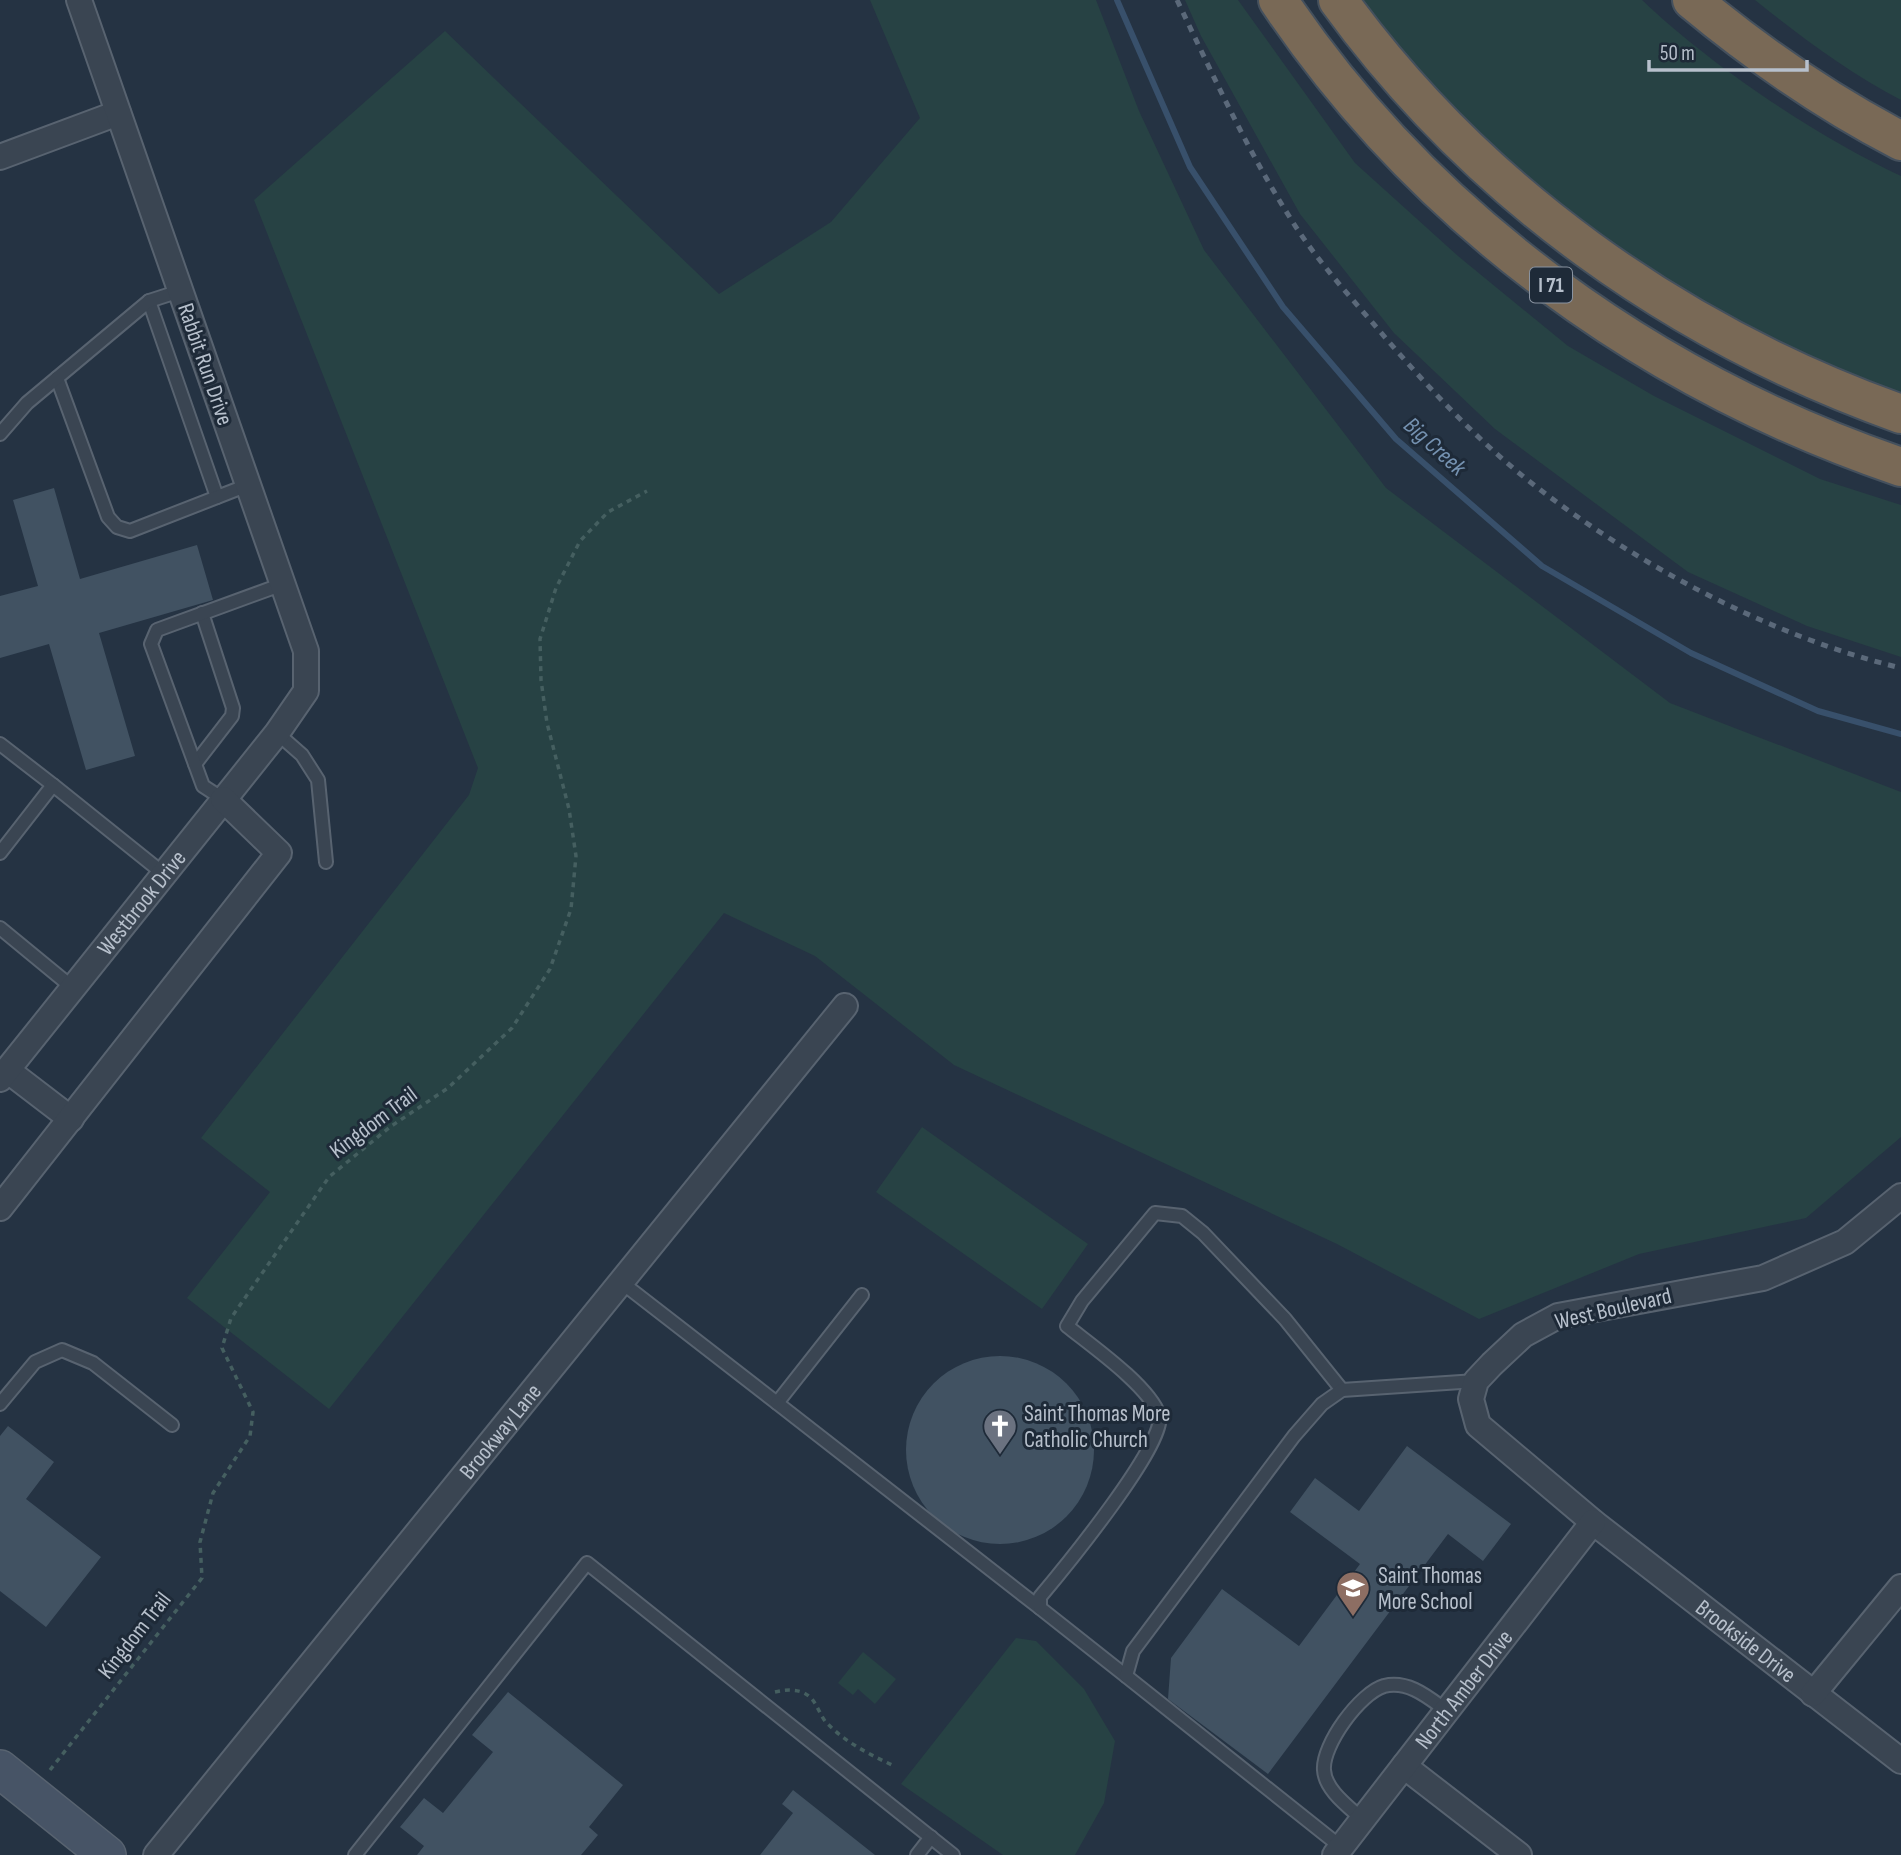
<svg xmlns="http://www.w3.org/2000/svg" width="1901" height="1855" viewBox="0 0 1901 1855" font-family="'Sofia Sans Condensed',sans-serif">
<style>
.green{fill:#274244}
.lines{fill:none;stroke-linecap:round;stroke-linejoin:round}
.stream{stroke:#38506b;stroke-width:6}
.building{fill:#415262}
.lane-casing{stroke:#586370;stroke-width:16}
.street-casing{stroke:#586370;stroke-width:28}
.secondary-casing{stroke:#586370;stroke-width:40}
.highway-casing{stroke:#44505d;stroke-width:42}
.path{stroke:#455f60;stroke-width:3.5;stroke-dasharray:5 5;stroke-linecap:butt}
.lane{stroke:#3a4552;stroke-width:12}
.street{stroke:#3a4552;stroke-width:24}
.secondary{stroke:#475466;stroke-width:37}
.highway{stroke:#796956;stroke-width:38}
.rail{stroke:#5b697a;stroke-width:5;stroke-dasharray:7 7;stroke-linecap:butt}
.labels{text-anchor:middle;stroke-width:6;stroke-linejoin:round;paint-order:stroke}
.shield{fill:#1e2a38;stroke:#8993a0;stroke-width:2}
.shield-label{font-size:21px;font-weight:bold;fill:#b7c0cc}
.street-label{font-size:23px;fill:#b7c0cc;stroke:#1e2a38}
.poi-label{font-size:23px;fill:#b7c0cc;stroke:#1e2a38;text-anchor:start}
.water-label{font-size:24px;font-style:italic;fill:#7592b1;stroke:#1e2a38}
</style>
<rect width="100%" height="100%" fill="#253343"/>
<g class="green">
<path d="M 870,0 L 1096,0 L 1139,111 L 1204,250 L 1386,488 L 1670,703 L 1901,792 L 1901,1137 L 1806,1218 L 1639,1254 L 1479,1319 L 1337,1244 L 954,1065 L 815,956 L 724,913 L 329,1409 L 187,1298 L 270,1192 L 201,1138 L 469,795 L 478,768 L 254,200 L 445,31 L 719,294 L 831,222 L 920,118 Z"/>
<path d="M 1185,0 L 1238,0 L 1355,163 L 1458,256 L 1568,346 L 1654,396 L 1820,479 L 1901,505 L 1901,657 L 1807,626 L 1688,572 L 1495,429 L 1394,333 L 1300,214 L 1201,36 Z"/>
<path d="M 1359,0 L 1642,0 C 1710,65 1816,136 1901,176 L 1901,396 L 1862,384 L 1716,315 L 1576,226 L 1419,76 Z"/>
<path d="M 1755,0 L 1901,0 L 1901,100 C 1849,73 1801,37 1755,0 Z"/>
<path d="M 922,1127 L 1088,1244 L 1042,1309 L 876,1192 Z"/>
<path d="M 1016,1638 L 1036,1641 L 1084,1689 L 1115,1741 L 1104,1803 L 1075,1855 L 1003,1855 L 901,1784 Z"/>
<path d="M 863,1652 L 896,1679 L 875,1704 L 858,1689 L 853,1695 L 838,1683 Z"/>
</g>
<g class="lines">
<path class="stream" d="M 1117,0 L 1190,167 L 1283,307 L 1396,439 L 1542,566 L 1691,653 L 1818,711 L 1901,734"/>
</g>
<g class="building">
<path d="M 54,488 L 80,579 L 197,545 L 213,600 L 99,633 L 135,756 L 86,770 L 49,644 L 0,658 L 0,596 L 38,586 L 13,500 Z"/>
<circle cx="1000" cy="1450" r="94"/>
<path d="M 8,1426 L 54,1462 L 26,1499 L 101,1557 L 46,1627 L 0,1591 L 0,1436 Z"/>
<path d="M 1407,1446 L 1511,1524 L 1483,1561 L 1448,1534 L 1268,1774 L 1168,1699 L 1171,1658 L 1222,1589 L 1299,1646 L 1360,1564 L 1290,1512 L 1315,1478 L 1359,1511 Z"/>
<path d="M 508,1692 L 623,1785 L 589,1827 L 598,1835 L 581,1855 L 417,1855 L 424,1846 L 400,1827 L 424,1798 L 443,1813 L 493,1752 L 472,1735 Z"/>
<path d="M 793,1790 L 875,1855 L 760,1855 L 793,1813 L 782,1804 Z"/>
</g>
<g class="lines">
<g class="lane-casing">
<g id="lane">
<path d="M 149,301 L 217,497"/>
<path d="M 57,378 L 108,517 L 117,527 L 130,531 L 248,485"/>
<path d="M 0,434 L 27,403 L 149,301 L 180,291"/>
<path d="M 277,733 L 302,755 L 318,780 L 326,862"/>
<path d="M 0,744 L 53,785"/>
<path d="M 195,764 L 232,716 L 233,708 L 202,613"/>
<path d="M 223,799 L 203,786 L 151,644 L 157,630 L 283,584"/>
<path d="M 0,853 L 53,785 L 164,874"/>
<path d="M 0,928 L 73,988"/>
<path d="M 621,1282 L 777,1403 L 862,1295"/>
<path d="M 777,1403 L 1040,1608"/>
<path d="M 0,1404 L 35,1362 L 62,1350 L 93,1363 L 172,1425"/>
<path d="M 1126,1676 L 1040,1608 L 1040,1597 C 1061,1572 1169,1441 1159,1415 C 1149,1386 1092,1346 1067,1326 L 1082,1301 L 1155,1213 L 1182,1216 L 1203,1233 L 1285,1319 L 1342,1390"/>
<path d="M 1362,1819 C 1349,1807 1325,1790 1324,1770 C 1322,1745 1360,1693 1384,1686 C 1409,1680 1429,1698 1447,1711"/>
<path d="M 1341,1847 L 1126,1676 L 1133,1651 L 1294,1436 L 1322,1404 L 1342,1390 L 1476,1381"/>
<path d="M 355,1855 L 587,1563 L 953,1855"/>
<path d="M 917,1855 L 931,1837"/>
</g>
</g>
<g class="street-casing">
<g id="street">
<path d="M 0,157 L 118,113"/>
<path d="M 7,1070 L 71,1119"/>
<path id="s1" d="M 0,1079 L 277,733 L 306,691 L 306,651 L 79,0"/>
<path id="s2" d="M 1901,1196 L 1845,1242 L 1763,1278 L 1558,1316 L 1523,1335 L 1492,1364 L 1476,1381 L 1471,1399 L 1478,1425 L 1593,1522 L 1901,1761"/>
<path d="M 0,1208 L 279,853 L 223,799"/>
<path d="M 1813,1694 L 1901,1587"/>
<path d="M 1404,1766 L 1519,1855"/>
<path id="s3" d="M 156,1855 L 845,1006"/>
<path id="s4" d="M 1335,1855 L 1593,1522"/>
</g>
</g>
<g class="secondary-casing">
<path id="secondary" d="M 0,1769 L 107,1855"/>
</g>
<g class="highway-casing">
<g id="highway">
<path d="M 1278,0 C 1426,221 1651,382 1901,467"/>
<path d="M 1338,0 C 1478,193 1677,334 1901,414"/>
<path d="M 1692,0 C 1757,54 1826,102 1901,141"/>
</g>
</g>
<g class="path">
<path d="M 775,1692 C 784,1690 792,1689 802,1692 C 816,1698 817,1710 825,1721 C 844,1742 869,1754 894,1766"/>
<path d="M 50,1770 L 202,1578 L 200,1542 L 213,1493 L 250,1436 L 253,1412 L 222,1348 L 231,1318 L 329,1177 L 390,1127 L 448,1088 L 512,1028 L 550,969 L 571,909 L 576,856 L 569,809 L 547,723 L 541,680 L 540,639 L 556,588 L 580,541 L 608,512 L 647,491"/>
</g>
<use href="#lane" class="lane"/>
<use href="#street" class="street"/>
<use href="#secondary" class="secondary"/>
<use href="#highway" class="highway"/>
<path class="rail" d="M 1177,0 C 1212,73 1246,148 1289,216 C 1313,256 1347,293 1377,328 C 1425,384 1476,440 1534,485 C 1639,566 1772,637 1901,668"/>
</g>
<defs>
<g id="church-pin" transform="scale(1.75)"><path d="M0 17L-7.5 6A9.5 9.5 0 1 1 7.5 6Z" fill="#6b7280" stroke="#1e2a38"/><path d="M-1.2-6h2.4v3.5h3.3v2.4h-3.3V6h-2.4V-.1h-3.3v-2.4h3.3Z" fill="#fff"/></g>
<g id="school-pin" transform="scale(1.75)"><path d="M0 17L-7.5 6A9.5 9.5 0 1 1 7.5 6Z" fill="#8d6e63" stroke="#1e2a38"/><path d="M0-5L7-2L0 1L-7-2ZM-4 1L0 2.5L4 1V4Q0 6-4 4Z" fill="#fff"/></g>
</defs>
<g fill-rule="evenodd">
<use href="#church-pin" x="1000" y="1426"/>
<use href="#school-pin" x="1353" y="1588"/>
</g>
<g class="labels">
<rect class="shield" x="1530" y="267.5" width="42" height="35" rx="5"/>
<g class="shield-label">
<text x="1551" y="292">I 71</text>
</g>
<g class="street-label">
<text transform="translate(206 364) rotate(71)" y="8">Rabbit Run Drive</text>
<text dy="8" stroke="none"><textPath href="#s1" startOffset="226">Westbrook Drive</textPath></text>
<text transform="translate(373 1122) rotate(-37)" y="8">Kingdom Trail</text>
<text transform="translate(1613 1308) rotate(-13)" y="8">West Boulevard</text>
<text dy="8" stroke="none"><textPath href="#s3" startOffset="546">Brookway Lane</textPath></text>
<text transform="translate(134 1635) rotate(-52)" y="8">Kingdom Trail</text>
<text dy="8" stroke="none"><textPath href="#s2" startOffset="866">Brookside Drive</textPath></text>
<text dy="8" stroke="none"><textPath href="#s4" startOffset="210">North Amber Drive</textPath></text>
</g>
<g class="poi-label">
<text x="1024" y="1421">Saint Thomas More<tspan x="1024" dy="26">Catholic Church</tspan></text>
<text x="1378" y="1583">Saint Thomas<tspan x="1378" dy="26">More School</tspan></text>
</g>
<g class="water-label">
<text transform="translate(1435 446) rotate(42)" y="8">Big Creek</text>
</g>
</g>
<path d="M1649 60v10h158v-10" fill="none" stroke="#b7c0cc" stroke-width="3.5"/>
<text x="1660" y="60" font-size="21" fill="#b7c0cc" stroke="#1e2a38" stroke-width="5" paint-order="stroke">50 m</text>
</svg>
